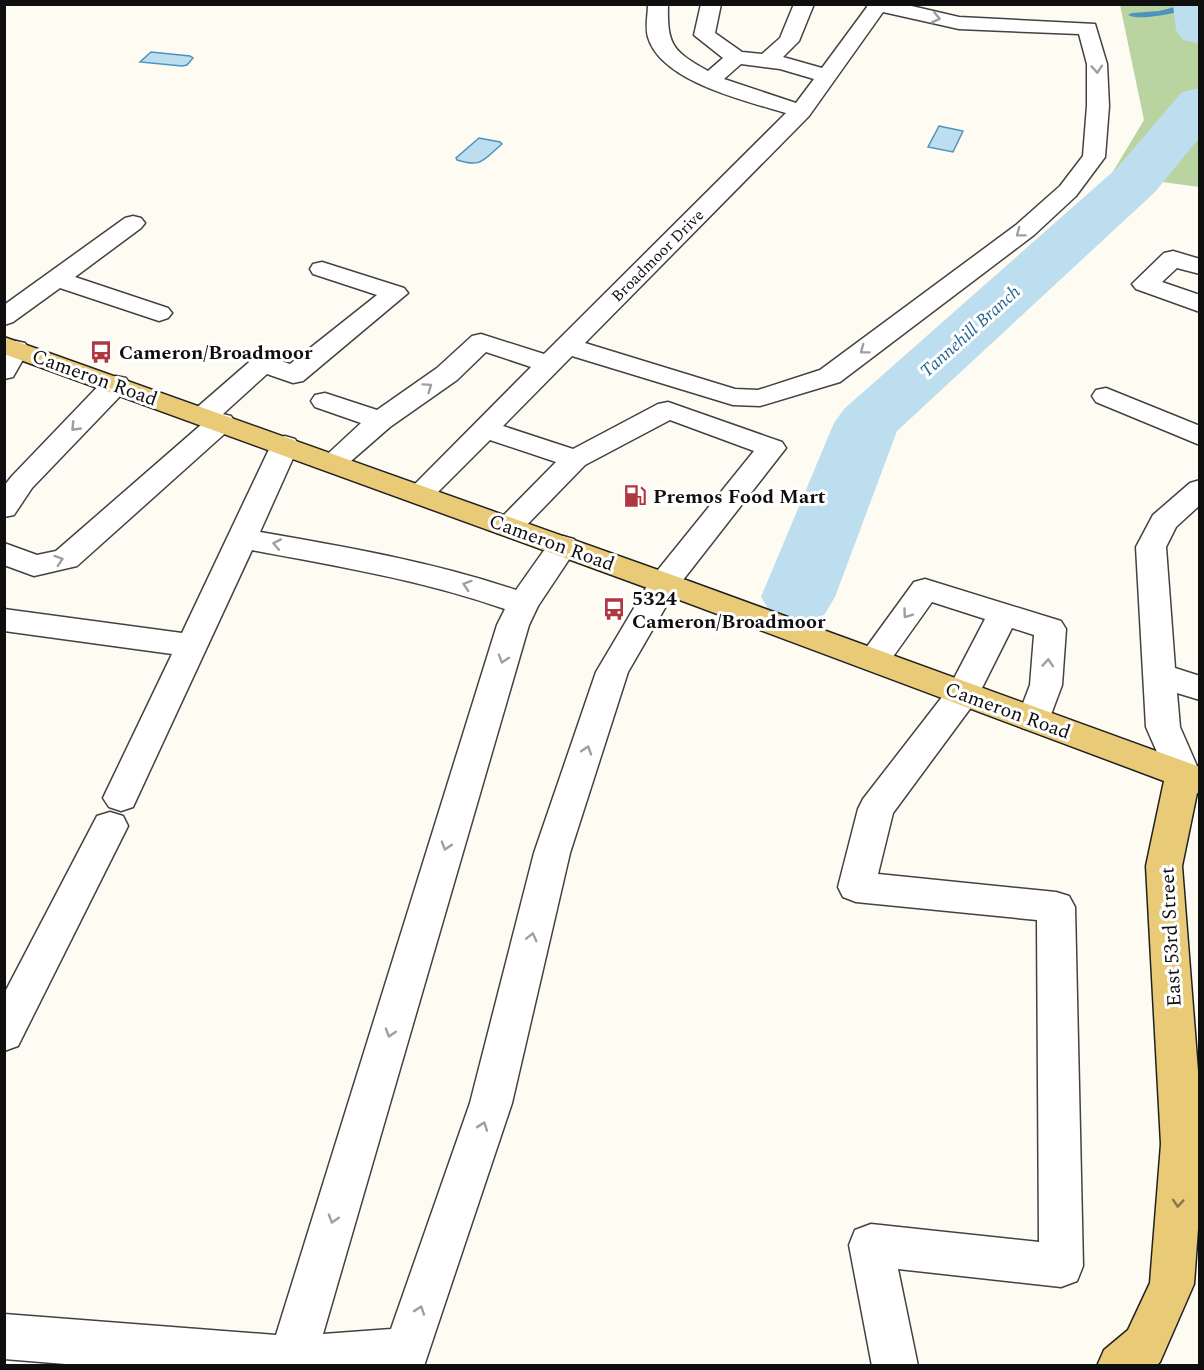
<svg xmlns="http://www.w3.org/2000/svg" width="1204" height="1370" viewBox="0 0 1204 1370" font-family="Spectral,serif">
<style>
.forest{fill:#b9d4a0}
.water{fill:#bcdeef;stroke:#4c94be;stroke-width:1.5}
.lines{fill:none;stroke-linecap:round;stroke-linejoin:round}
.stream{fill:#4c94be;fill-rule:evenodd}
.river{fill:#bcdeef;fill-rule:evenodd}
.minor-casing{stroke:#424242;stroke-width:3}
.major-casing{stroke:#202020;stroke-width:3}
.minor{fill:#fff;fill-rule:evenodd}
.major{fill:#e9ca77;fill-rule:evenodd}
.oneway{stroke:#9f9f9f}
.oneway2{stroke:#877648}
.labels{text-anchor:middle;stroke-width:6;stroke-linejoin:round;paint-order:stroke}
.far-street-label{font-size:16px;fill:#0f0f0f;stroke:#fff}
.far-water-label{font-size:18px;font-style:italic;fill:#266693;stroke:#fff}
.poi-label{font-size:20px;font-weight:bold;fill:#0f0f0f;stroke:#fff;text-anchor:start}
.street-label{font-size:20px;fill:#0f0f0f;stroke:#fff}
</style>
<rect width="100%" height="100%" fill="#fdfbf2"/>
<path class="forest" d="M 1120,5 L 1199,5 L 1199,187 L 1111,175 L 1144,120 Z"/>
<g class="water">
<path d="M 151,52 L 190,56 L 193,58 L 187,65 L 182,66 L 140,62 Z"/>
<path d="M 939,126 L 963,131 L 953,152 L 928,147 Z"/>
<path d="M 479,138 L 500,142 L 502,144 C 483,160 482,168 457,160 L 456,158 Z"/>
</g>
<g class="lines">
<path class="stream" d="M 1187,4 L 1200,6 C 1187,11 1139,22 1128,15 L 1132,13 L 1159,11 Z"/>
<g class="river">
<path d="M 1173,4 L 1200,4 L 1200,44 L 1183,40 L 1176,30 Z"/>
<path d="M 1200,88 L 1200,137 L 1155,192 L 897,431 L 835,597 L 824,615 L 798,622 L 772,615 L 761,597 L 834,423 L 844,409 L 1117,168 L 1182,92 Z"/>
</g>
<g class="minor-casing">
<g id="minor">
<path d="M 648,4 L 668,4 C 667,45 672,51 708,71 L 723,58 L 694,35 L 701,4 L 721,4 L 715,33 L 742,52 L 762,54 L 780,38 L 794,4 L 814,4 L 799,41 L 783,57 L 822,68 L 867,7 L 866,4 L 903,4 L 959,17 L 1095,24 L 1107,64 L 1109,106 L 1105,157 L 1076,196 L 1034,235 L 840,382 L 760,406 L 733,405 L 572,356 L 503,426 L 573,449 L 658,404 L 668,402 L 782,442 L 786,448 L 676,589 L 628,672 L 570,853 L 512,1103 L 424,1366 L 90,1366 L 4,1359 L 4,1314 L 276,1335 L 497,625 L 505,609 C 422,580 337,566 252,550 L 133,807 L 121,811 L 109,807 L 103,798 L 172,654 L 4,631 L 4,609 L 182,633 L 271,445 L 275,439 L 285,436 L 295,439 L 299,445 L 260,532 C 346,547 433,562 516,590 L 552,539 L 563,536 L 574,539 L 578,546 L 538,606 L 529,625 L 323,1334 L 391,1329 L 470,1103 L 534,853 L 596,672 L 653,576 L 754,451 L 670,420 L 585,465 L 519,533 L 508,536 L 497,533 L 493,526 L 556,462 L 490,440 L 430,500 L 420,503 L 410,500 L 405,494 L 531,367 L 486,352 L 457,380 L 390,427 L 343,468 L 333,471 L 323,468 L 319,462 L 361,423 L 315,407 L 311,401 L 315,395 L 325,393 L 377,410 L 437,368 L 472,336 L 481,334 L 544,354 L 786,113 C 747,101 661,82 648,37 C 645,27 648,15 648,4 ZM 883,12 L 959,29 L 1079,34 L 1087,64 L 1087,106 L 1083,156 L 1060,186 L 1016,225 L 820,370 L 758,390 L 735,389 L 585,343 L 809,116 ZM 741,64 L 780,69 L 814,79 L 796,103 L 724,79 Z"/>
<path d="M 133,216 L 141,218 L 145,223 L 141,228 L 75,277 L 168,308 L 172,313 L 168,318 L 159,321 L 60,288 L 13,322 L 4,325 L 4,305 L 125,218 Z"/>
<path d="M 1173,251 L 1200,259 L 1200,274 L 1177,268 L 1162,282 L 1200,295 L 1200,312 L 1136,289 L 1132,284 L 1164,253 Z"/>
<path d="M 322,262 L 404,288 L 408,293 L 303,381 L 293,383 L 267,374 L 223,414 L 231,416 L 235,422 L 231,428 L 77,566 L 34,576 L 4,565 L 4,543 L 37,555 L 56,551 L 202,424 L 194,422 L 190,416 L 194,410 L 255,357 L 264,355 L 290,364 L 377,295 L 313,274 L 310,269 L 313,264 Z"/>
<path d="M 16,341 L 25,343 L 29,349 L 13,377 L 4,379 L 4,347 L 7,343 Z"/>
<path d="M 116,376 L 126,378 L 130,384 L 126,390 L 32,488 L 14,515 L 4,517 L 4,486 L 12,476 L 106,378 Z"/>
<path d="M 1106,388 L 1200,426 L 1200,445 L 1096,402 L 1092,396 L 1096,390 Z"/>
<path d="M 1200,480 L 1200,505 L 1176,527 L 1166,547 L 1175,668 L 1200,676 L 1200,700 L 1177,693 L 1180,727 L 1200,773 L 1195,784 L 1183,788 L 1171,784 L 1146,727 L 1136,547 L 1153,515 L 1190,483 Z"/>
<path d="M 925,579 L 1061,621 L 1066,629 L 1062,685 L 1046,728 L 1034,731 L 1022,728 L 1017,719 L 1030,685 L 1034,635 L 1012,628 L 975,702 L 893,813 L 878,874 L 1056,892 L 1069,896 L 1075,907 L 1083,1266 L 1077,1281 L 1061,1287 L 898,1269 L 918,1366 L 872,1366 L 849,1245 L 855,1230 L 871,1224 L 1039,1242 L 1037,920 L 856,902 L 843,897 L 838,887 L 858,809 L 863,799 L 949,688 L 985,619 L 932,602 L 885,668 L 874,671 L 863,668 L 858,660 L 863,652 L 914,582 Z"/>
<path d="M 110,812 L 123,816 L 128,826 L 18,1046 L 4,1051 L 4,994 L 97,816 Z"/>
</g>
</g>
<g class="major-casing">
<path id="major" d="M 4,337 L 675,576 L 1200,767 L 1200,794 L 1197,793 L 1182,866 L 1200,1097 L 1200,1201 L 1194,1284 L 1160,1362 L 1156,1366 L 1097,1366 L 1104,1350 L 1128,1330 L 1150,1283 L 1161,1144 L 1146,866 L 1164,781 L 653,590 L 4,354 Z"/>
</g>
<use href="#minor" class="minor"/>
<use href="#major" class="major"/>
</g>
<defs><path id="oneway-chevron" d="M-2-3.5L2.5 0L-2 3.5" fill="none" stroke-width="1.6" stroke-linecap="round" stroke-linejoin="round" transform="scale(1.5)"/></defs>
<g class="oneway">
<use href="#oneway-chevron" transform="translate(936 18) rotate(13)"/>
<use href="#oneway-chevron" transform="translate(1097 69) rotate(86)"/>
<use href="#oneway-chevron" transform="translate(1020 233) rotate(143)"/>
<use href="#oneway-chevron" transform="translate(864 350) rotate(143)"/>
<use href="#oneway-chevron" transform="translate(428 387) rotate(-35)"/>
<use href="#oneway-chevron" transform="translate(75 427) rotate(134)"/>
<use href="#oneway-chevron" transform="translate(277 544) rotate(-169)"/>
<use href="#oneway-chevron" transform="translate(59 560) rotate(-18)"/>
<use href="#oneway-chevron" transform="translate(467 585) rotate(-162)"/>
<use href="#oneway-chevron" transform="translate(907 614) rotate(126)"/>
<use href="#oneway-chevron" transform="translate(503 659) rotate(107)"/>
<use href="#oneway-chevron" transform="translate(1048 663) rotate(-86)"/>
<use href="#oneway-chevron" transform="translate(587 750) rotate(-72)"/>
<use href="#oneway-chevron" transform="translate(446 846) rotate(107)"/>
<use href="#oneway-chevron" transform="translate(532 937) rotate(-76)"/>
<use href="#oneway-chevron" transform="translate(390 1033) rotate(107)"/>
<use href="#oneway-chevron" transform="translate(483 1126) rotate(-71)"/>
<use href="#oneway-chevron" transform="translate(333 1219) rotate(107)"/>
<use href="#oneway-chevron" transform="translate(420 1310) rotate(-71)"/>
</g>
<use class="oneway2" href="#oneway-chevron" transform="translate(1178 1203) rotate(94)"/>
<defs>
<g id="bus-bare" transform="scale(1.8)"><path d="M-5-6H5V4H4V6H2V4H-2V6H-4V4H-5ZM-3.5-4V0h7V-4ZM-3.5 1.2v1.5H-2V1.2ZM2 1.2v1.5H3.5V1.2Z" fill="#af3740" stroke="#fff" stroke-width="2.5" paint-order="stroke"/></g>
<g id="fuel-bare" transform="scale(1.8)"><path d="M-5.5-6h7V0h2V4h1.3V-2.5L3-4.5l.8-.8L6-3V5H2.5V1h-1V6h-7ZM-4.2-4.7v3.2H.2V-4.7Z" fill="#af3740" stroke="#fff" stroke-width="2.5" paint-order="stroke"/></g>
</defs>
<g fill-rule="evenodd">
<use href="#bus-bare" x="101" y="352"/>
<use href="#fuel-bare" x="635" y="496"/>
<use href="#bus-bare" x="614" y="609"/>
</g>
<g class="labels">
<g class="far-street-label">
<text transform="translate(657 255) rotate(-45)" y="6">Broadmoor Drive</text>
</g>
<g class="far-water-label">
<text transform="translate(970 331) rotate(-42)" y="6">Tannehill Branch</text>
</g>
<g class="poi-label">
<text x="119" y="359">Cameron/Broadmoor</text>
<text x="653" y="503">Premos Food Mart</text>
<text x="632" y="605">5324<tspan x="632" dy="23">Cameron/Broadmoor</tspan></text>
</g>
<g class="street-label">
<text transform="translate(95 377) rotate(20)" y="7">Cameron Road</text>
<text transform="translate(552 542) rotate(20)" y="7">Cameron Road</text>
<text transform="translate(1008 710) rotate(20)" y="7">Cameron Road</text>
<text transform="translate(1170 937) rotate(-93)" y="7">East 53rd Street</text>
</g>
</g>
<rect width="1204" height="1370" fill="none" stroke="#0f0f0f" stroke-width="12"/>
</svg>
